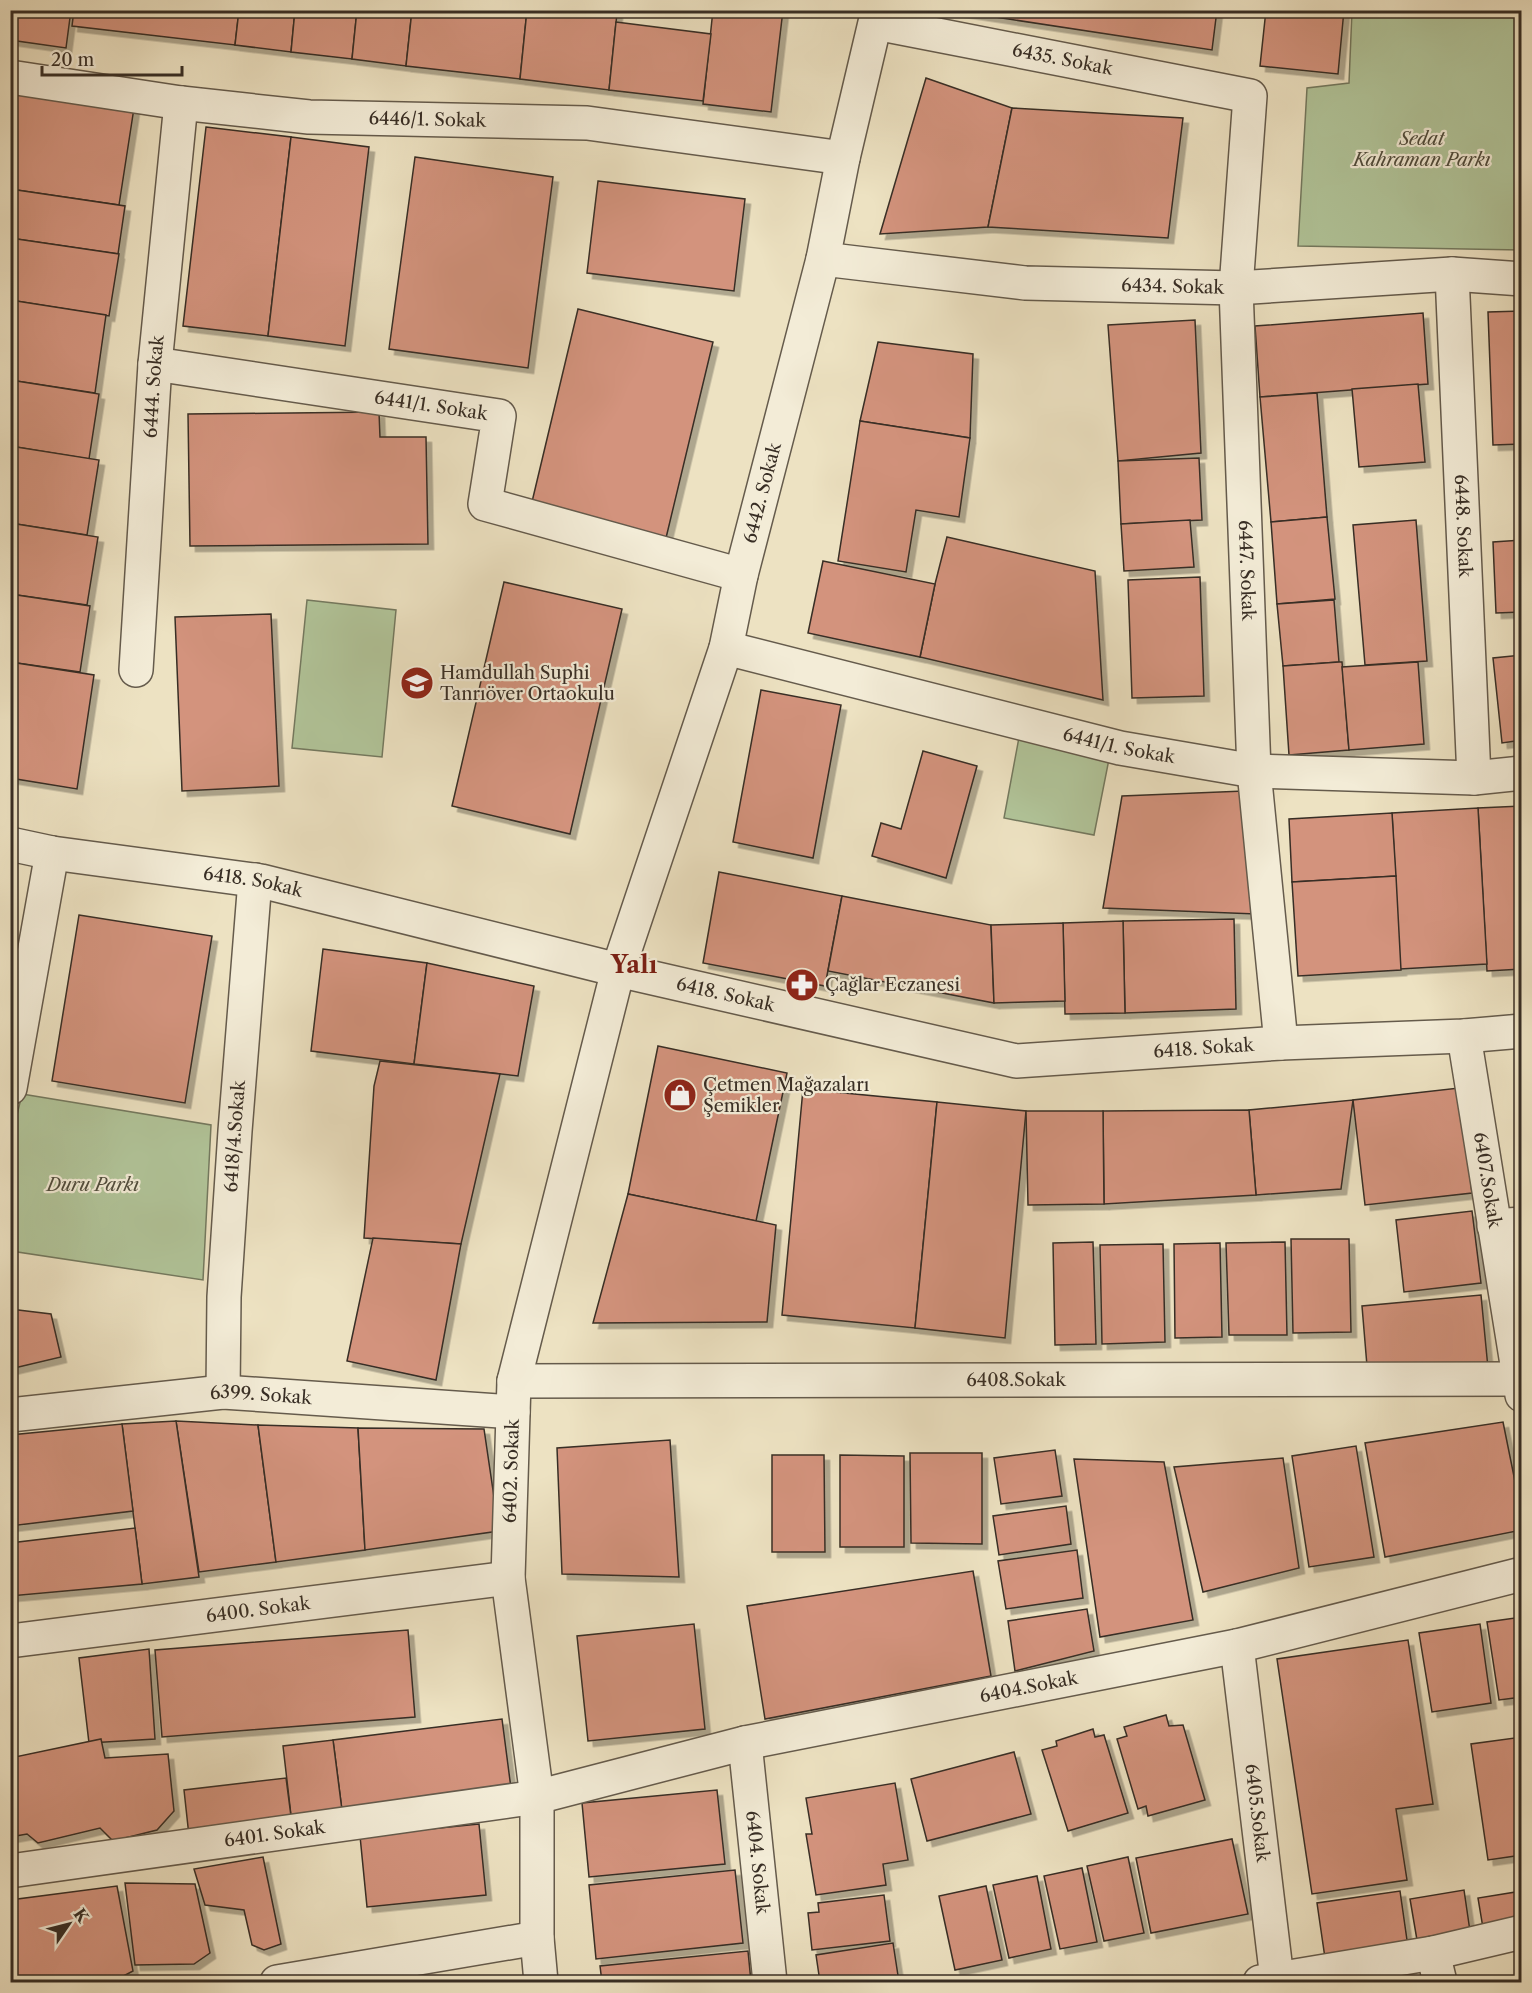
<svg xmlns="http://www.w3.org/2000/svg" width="1532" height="1993" viewBox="0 0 1532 1993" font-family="'Libre Caslon Text',serif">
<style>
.green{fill:#b1c499;stroke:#74795f;stroke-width:1.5}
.building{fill:#d3937d;stroke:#382e25;stroke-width:1.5;filter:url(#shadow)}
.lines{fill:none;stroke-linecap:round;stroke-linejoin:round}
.minor-casing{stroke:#655b4c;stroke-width:36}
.minor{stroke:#f3ecd7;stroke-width:33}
.labels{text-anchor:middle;stroke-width:4.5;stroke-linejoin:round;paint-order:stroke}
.street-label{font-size:18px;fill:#382e25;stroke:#f3ecd7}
.park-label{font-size:18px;font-style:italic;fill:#504c3c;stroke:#f3ecd7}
.poi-label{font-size:18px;fill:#382e25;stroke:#f3ecd7;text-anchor:start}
.district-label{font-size:24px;font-weight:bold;fill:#7a1f14;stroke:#f3ecd7}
</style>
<defs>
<filter id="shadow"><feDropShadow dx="5.5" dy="5.5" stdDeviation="0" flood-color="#0004"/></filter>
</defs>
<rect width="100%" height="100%" fill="#ede2c2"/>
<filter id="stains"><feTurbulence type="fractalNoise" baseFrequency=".00333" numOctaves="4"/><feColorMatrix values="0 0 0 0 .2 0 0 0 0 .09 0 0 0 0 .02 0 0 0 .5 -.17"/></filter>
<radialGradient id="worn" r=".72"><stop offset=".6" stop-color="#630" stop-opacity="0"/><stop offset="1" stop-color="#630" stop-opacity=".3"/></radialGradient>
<g class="green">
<path d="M 1352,11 L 1521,11 L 1521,250 L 1298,246 L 1307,88 L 1349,83 Z"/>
<path d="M 307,600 L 396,610 L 382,757 L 292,748 Z"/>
<path d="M 1020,732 L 1111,749 L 1094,835 L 1004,818 Z"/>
<path d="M 22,1094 L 211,1125 L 203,1280 L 11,1251 L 11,1140 Z"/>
</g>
<g class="building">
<path d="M 11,10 L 71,10 L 66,48 L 10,40 Z"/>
<path d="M 74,10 L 239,10 L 235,45 L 72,26 Z"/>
<path d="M 239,10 L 295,10 L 291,52 L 235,45 Z"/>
<path d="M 295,10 L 357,10 L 352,59 L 291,52 Z"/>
<path d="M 357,10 L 412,10 L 406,66 L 352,59 Z"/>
<path d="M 412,10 L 527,10 L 520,79 L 406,66 Z"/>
<path d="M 527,10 L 595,10 L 617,13 L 609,90 L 520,79 Z"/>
<path d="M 713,10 L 783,10 L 771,112 L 703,104 Z"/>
<path d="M 949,10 L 1217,10 L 1212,50 Z"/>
<path d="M 1266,10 L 1344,10 L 1338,74 L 1260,66 Z"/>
<path d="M 616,22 L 711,34 L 703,101 L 609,90 Z"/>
<path d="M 926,78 L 1012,108 L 988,227 L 880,234 Z"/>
<path d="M 16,90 L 134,108 L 119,205 L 10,189 L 10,130 Z"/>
<path d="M 1012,108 L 1183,118 L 1168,238 L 988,227 Z"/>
<path d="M 206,127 L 291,137 L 268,336 L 183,326 Z"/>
<path d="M 291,137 L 369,147 L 345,346 L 268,336 Z"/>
<path d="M 415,157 L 553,177 L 528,368 L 389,349 Z"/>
<path d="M 598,181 L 745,199 L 734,291 L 587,273 Z"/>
<path d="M 10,189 L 125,206 L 118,254 L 10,238 Z"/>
<path d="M 10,238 L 119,254 L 109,316 L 10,300 Z"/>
<path d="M 10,300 L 106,315 L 95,393 L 10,380 Z"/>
<path d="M 578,309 L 713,342 L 666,538 L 531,506 Z"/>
<path d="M 1522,311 L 1522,444 L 1493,445 L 1488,312 Z"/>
<path d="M 1423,313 L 1428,384 L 1260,397 L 1255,326 Z"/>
<path d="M 1195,320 L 1201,453 L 1118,461 L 1108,325 Z"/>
<path d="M 878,342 L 973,354 L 970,438 L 860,421 Z"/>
<path d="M 10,380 L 99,394 L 89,459 L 10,446 Z"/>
<path d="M 1418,384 L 1425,462 L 1359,467 L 1352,389 Z"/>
<path d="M 1317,393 L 1327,517 L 1271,522 L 1260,397 Z"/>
<path d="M 379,412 L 380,437 L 426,437 L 428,544 L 190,546 L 188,414 Z"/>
<path d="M 860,421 L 970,438 L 959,517 L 916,510 L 906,572 L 838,561 Z"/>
<path d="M 10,446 L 99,460 L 87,535 L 10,523 Z"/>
<path d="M 1199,458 L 1202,520 L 1121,524 L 1118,461 Z"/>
<path d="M 1327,517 L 1335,599 L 1277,604 L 1271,522 Z"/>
<path d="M 1190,520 L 1194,567 L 1124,571 L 1121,524 Z"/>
<path d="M 1416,520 L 1427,661 L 1365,665 L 1353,525 Z"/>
<path d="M 10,523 L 98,537 L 87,605 L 10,594 Z"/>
<path d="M 947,537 L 1095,571 L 1103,700 L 920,657 L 935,584 Z"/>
<path d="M 1522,540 L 1522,612 L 1496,613 L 1493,542 Z"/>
<path d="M 823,561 L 935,584 L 920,657 L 808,633 Z"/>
<path d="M 1200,577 L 1204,696 L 1132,698 L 1128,580 Z"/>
<path d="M 504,582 L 622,609 L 570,834 L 452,806 Z"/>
<path d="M 10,594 L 90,606 L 80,672 L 10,662 Z"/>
<path d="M 1334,600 L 1339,662 L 1283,666 L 1277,604 Z"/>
<path d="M 271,614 L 279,786 L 182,791 L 175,617 Z"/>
<path d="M 1522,655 L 1522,740 L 1502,743 L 1493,658 Z"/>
<path d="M 10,662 L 94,675 L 77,789 L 10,778 Z"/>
<path d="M 1339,662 L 1342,662 L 1349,750 L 1289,755 L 1283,666 Z"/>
<path d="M 1418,662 L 1424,744 L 1349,750 L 1342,667 Z"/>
<path d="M 761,690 L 841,705 L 813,858 L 733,842 Z"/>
<path d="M 923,751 L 977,766 L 946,878 L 872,856 L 881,823 L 901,829 Z"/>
<path d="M 1244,791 L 1256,914 L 1103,908 L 1122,796 Z"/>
<path d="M 1522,806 L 1522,969 L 1487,971 L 1478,808 Z"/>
<path d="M 1478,808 L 1487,964 L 1400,969 L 1392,813 Z"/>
<path d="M 1392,813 L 1396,876 L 1292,882 L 1289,819 Z"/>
<path d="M 719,872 L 842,896 L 825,986 L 703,963 Z"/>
<path d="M 1396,876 L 1401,970 L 1298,976 L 1292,882 Z"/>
<path d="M 842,896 L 991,925 L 994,1003 L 828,971 Z"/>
<path d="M 79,915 L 212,936 L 185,1103 L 52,1081 Z"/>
<path d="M 1234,919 L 1236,1009 L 1125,1013 L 1123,921 Z"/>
<path d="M 1123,921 L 1125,1013 L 1065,1014 L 1063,923 Z"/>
<path d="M 1063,923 L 1065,1001 L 994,1003 L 991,925 Z"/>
<path d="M 323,949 L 427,963 L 414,1064 L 311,1051 Z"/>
<path d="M 427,963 L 534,986 L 518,1076 L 414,1064 Z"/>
<path d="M 658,1046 L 787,1073 L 756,1221 L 628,1194 Z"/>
<path d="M 380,1061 L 500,1074 L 461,1244 L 364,1238 L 374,1086 Z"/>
<path d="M 1459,1088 L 1472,1193 L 1365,1205 L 1353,1100 Z"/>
<path d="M 803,1089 L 937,1102 L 915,1328 L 782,1315 Z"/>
<path d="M 1353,1100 L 1341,1189 L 1256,1195 L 1249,1110 Z"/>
<path d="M 937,1102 L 1026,1111 L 1005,1338 L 915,1328 Z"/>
<path d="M 1249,1110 L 1256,1195 L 1104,1204 L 1103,1111 Z"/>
<path d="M 1026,1111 L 1103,1111 L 1104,1204 L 1028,1205 Z"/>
<path d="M 628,1194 L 776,1225 L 767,1322 L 593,1323 Z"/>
<path d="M 1472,1211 L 1481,1283 L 1404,1292 L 1396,1220 Z"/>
<path d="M 373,1238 L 461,1244 L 436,1380 L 347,1361 Z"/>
<path d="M 1291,1239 L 1349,1239 L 1351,1332 L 1293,1333 Z"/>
<path d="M 1093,1242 L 1096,1344 L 1055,1345 L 1053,1243 Z"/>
<path d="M 1285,1242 L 1287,1335 L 1229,1335 L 1226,1243 Z"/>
<path d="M 1220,1243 L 1222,1337 L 1175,1338 L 1174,1244 Z"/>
<path d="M 1163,1244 L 1165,1342 L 1102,1344 L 1100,1245 Z"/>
<path d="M 1481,1295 L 1488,1368 L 1368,1378 L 1362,1306 Z"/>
<path d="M 10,1309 L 51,1314 L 61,1357 L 10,1369 Z"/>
<path d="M 176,1421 L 258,1425 L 276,1562 L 199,1572 Z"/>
<path d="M 176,1421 L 199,1577 L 142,1584 L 122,1424 Z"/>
<path d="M 1503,1422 L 1522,1516 L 1522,1530 L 1385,1557 L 1365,1443 Z"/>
<path d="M 122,1424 L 133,1511 L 10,1526 L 10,1435 Z"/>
<path d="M 258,1425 L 358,1428 L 365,1550 L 276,1562 Z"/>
<path d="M 358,1428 L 484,1429 L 499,1531 L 365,1550 Z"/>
<path d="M 670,1440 L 679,1577 L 562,1574 L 557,1448 Z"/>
<path d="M 1356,1446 L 1374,1557 L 1309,1567 L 1292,1456 Z"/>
<path d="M 1055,1450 L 1062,1496 L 1001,1504 L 994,1458 Z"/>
<path d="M 910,1453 L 982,1453 L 982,1544 L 911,1543 Z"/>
<path d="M 772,1455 L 824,1455 L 825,1552 L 772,1552 Z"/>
<path d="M 840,1455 L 904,1456 L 904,1547 L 840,1547 Z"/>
<path d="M 1283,1458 L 1299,1568 L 1203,1592 L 1174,1467 Z"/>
<path d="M 1074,1459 L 1164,1462 L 1193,1620 L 1100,1637 Z"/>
<path d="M 1066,1506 L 1071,1544 L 999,1555 L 993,1516 Z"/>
<path d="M 135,1528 L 142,1584 L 10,1596 L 10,1543 Z"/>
<path d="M 1077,1550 L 1083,1598 L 1006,1609 L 998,1561 Z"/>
<path d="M 973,1571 L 991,1676 L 765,1719 L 747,1606 Z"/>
<path d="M 1087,1609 L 1094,1651 L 1015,1671 L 1008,1621 Z"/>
<path d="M 1522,1617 L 1522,1697 L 1499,1700 L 1487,1622 Z"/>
<path d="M 694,1624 L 705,1729 L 588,1741 L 577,1636 Z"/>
<path d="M 1480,1624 L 1491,1703 L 1432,1712 L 1419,1633 Z"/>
<path d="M 408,1630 L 415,1717 L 162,1737 L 155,1650 Z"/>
<path d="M 1408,1640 L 1433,1804 L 1396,1809 L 1407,1880 L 1312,1894 L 1277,1659 Z"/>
<path d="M 149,1649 L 155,1739 L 89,1743 L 79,1658 Z"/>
<path d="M 1166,1715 L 1169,1726 L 1183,1725 L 1205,1800 L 1148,1816 L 1146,1806 L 1138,1809 L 1117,1739 L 1127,1736 L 1124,1727 Z"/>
<path d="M 502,1719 L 512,1796 L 343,1818 L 333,1740 Z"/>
<path d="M 1093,1729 L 1095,1737 L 1104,1735 L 1128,1813 L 1068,1831 L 1042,1750 L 1057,1746 L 1056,1741 Z"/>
<path d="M 1522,1737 L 1522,1855 L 1488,1860 L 1471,1744 Z"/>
<path d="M 101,1739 L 105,1758 L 168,1754 L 174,1811 L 157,1830 L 113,1841 L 100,1828 L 38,1843 L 27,1834 L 10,1837 L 10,1758 Z"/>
<path d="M 333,1740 L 343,1818 L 292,1824 L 283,1746 Z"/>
<path d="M 1014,1752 L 1031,1814 L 927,1841 L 911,1779 Z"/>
<path d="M 286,1778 L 292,1824 L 189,1836 L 184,1790 Z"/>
<path d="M 895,1783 L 908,1860 L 883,1864 L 886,1885 L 816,1895 L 806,1834 L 812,1834 L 806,1798 Z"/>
<path d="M 717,1790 L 725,1864 L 589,1877 L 582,1803 Z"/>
<path d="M 479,1824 L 486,1895 L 367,1907 L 360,1836 Z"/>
<path d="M 1232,1839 L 1248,1914 L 1151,1933 L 1136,1858 Z"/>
<path d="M 263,1857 L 281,1944 L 264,1950 L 252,1945 L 244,1910 L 205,1905 L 194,1869 Z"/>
<path d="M 1128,1857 L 1144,1933 L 1104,1941 L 1087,1866 Z"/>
<path d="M 1082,1868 L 1097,1942 L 1060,1949 L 1044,1876 Z"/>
<path d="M 735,1870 L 743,1943 L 596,1959 L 589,1885 Z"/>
<path d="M 1037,1876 L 1051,1949 L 1009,1958 L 993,1885 Z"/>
<path d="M 125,1883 L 195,1884 L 210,1953 L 194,1964 L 135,1965 Z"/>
<path d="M 117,1886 L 133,1971 L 114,1981 L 95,1982 L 10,1982 L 10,1900 Z"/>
<path d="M 986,1886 L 1002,1960 L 955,1970 L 939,1896 Z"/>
<path d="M 1464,1890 L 1471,1938 L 1418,1946 L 1410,1899 Z"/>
<path d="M 1400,1891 L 1408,1947 L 1325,1958 L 1317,1903 Z"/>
<path d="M 1522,1891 L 1522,1929 L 1484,1934 L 1478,1898 Z"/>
<path d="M 884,1895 L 890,1941 L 812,1950 L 808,1913 L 819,1912 L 818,1903 Z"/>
<path d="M 893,1943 L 899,1982 L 820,1982 L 816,1955 Z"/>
<path d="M 748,1951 L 751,1982 L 602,1982 L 600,1966 Z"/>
<path d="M 1522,1976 L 1522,1982 L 1489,1982 Z"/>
</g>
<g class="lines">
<g class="minor-casing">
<g id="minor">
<path id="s1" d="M 876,23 L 1250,96 L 1236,288 L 1254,771 L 1281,1043"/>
<path id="s2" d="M 10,77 L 181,103 L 309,117 L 587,123 L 843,158"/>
<path id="s3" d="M 823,259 L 1025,283 L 1236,288 L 1452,274 L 1522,279"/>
<path id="s4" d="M 1452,274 L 1474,778"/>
<path id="s5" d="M 155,364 L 499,416 L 485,504 L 741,575"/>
<path id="s6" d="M 726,648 L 1120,748 L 1254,771 L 1474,778 L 1522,773"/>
<path id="s7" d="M 136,670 L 155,364 L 181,103"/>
<path id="s8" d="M 10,844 L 52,853 L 261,881 L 618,970 L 1016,1061 L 1281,1043 L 1464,1036 L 1522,1031"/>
<path id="s9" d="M 1464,1036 L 1522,1395"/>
<path d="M 10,1088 L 52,853"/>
<path d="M 1494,1226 L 1522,1224"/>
<path id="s10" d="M 514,1381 L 1518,1379"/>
<path id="s11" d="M 223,1392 L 224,1297 L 235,1131 L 255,880"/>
<path id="s12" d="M 10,1415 L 223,1392 L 513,1412"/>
<path id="s13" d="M 10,1641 L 508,1578"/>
<path id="s14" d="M 1237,1646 L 1277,1979"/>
<path id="s15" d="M 745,1743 L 770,1982"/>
<path id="s16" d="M 10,1871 L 537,1797 L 745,1743 L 1237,1646 L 1522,1574"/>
<path d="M 1433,1953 L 1440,1982"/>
<path d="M 277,1982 L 537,1938"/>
<path id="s17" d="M 541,1982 L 537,1938 L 537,1797 L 508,1578 L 514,1381 L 618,970 L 726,648 L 741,575 L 823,259 L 843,158 L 878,10"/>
<path d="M 1260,1982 L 1433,1953 L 1522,1932"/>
</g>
</g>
<use href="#minor" class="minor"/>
</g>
<defs>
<g id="school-disc" transform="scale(1.725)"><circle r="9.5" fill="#8f2418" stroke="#f3ecd7"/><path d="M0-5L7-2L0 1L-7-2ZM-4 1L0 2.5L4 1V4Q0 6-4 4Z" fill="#fff"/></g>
<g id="pharmacy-disc" transform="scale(1.725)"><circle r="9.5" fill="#8f2418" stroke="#f3ecd7"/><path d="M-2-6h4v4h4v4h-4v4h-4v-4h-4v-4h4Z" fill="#fff"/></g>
<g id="shop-disc" transform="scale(1.725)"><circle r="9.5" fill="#8f2418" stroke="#f3ecd7"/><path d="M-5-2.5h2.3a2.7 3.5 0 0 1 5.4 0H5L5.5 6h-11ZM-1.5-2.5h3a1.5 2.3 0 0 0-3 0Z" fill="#fff"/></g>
</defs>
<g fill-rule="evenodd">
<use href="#school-disc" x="417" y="683"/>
<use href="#pharmacy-disc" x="802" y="985"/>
<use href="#shop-disc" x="680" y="1095"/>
</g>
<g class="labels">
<g class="street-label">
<text dy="6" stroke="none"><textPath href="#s1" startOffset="190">6435. Sokak</textPath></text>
<text dy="6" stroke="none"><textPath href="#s2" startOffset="420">6446/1. Sokak</textPath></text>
<text dy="6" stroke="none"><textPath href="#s3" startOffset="351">6434. Sokak</textPath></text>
<text dy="6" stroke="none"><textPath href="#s7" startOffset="284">6444. Sokak</textPath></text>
<text dy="6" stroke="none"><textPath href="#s5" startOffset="279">6441/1. Sokak</textPath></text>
<text dy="6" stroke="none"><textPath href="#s17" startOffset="1526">6442. Sokak</textPath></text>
<text dy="6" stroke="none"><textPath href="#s4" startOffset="252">6448. Sokak</textPath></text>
<text dy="6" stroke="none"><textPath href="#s1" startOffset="856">6447. Sokak</textPath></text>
<text dy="6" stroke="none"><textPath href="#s6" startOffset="405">6441/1. Sokak</textPath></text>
<text dy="6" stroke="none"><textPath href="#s8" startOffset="246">6418. Sokak</textPath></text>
<text dy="6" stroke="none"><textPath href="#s8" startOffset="732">6418. Sokak</textPath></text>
<text dy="6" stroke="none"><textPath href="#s8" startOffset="1218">6418. Sokak</textPath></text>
<text dy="6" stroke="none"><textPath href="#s11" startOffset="256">6418/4.Sokak</textPath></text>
<text dy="6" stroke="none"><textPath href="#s9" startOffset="146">6407.Sokak</textPath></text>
<text dy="6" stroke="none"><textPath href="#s10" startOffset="502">6408.Sokak</textPath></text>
<text dy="6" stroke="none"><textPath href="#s12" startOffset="252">6399. Sokak</textPath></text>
<text dy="6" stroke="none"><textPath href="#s17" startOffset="513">6402. Sokak</textPath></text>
<text dy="6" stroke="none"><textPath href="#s13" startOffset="250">6400. Sokak</textPath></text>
<text dy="6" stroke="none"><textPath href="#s16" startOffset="1036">6404.Sokak</textPath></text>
<text dy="6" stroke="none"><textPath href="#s14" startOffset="168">6405.Sokak</textPath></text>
<text dy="6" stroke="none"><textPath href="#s16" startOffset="267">6401. Sokak</textPath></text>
<text dy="6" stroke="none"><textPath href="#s15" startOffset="120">6404. Sokak</textPath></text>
</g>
<g class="park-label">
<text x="1422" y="145">Sedat<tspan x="1422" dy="21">Kahraman Parkı</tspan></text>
<text x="93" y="1191">Duru Parkı</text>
</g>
<g class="poi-label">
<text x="440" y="679">Hamdullah Suphi<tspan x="440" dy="21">Tanrıöver Ortaokulu</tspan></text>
<text x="825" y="991">Çağlar Eczanesi</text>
<text x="703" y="1091">Çetmen Mağazaları<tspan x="703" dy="21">Şemikler</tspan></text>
</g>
<g class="district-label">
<text x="634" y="973">Yalı</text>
</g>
</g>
<rect width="1532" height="1993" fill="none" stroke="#ede2c2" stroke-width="36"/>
<rect x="12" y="12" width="1508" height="1969" fill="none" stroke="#382e25" stroke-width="3"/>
<rect x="18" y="18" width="1496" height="1957" fill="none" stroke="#382e25" stroke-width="1.5"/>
<g transform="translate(69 1924) rotate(55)" stroke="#f3ecd7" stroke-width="4.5" paint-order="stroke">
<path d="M0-4.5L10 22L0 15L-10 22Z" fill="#382e25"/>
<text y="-9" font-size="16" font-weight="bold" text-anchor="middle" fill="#382e25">K</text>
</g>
<path d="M42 66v9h140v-9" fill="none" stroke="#382e25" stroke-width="3"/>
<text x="51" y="66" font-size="18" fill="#382e25" stroke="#f3ecd7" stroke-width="4.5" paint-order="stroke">20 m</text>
<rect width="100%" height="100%" filter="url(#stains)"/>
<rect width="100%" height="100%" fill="url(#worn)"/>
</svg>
